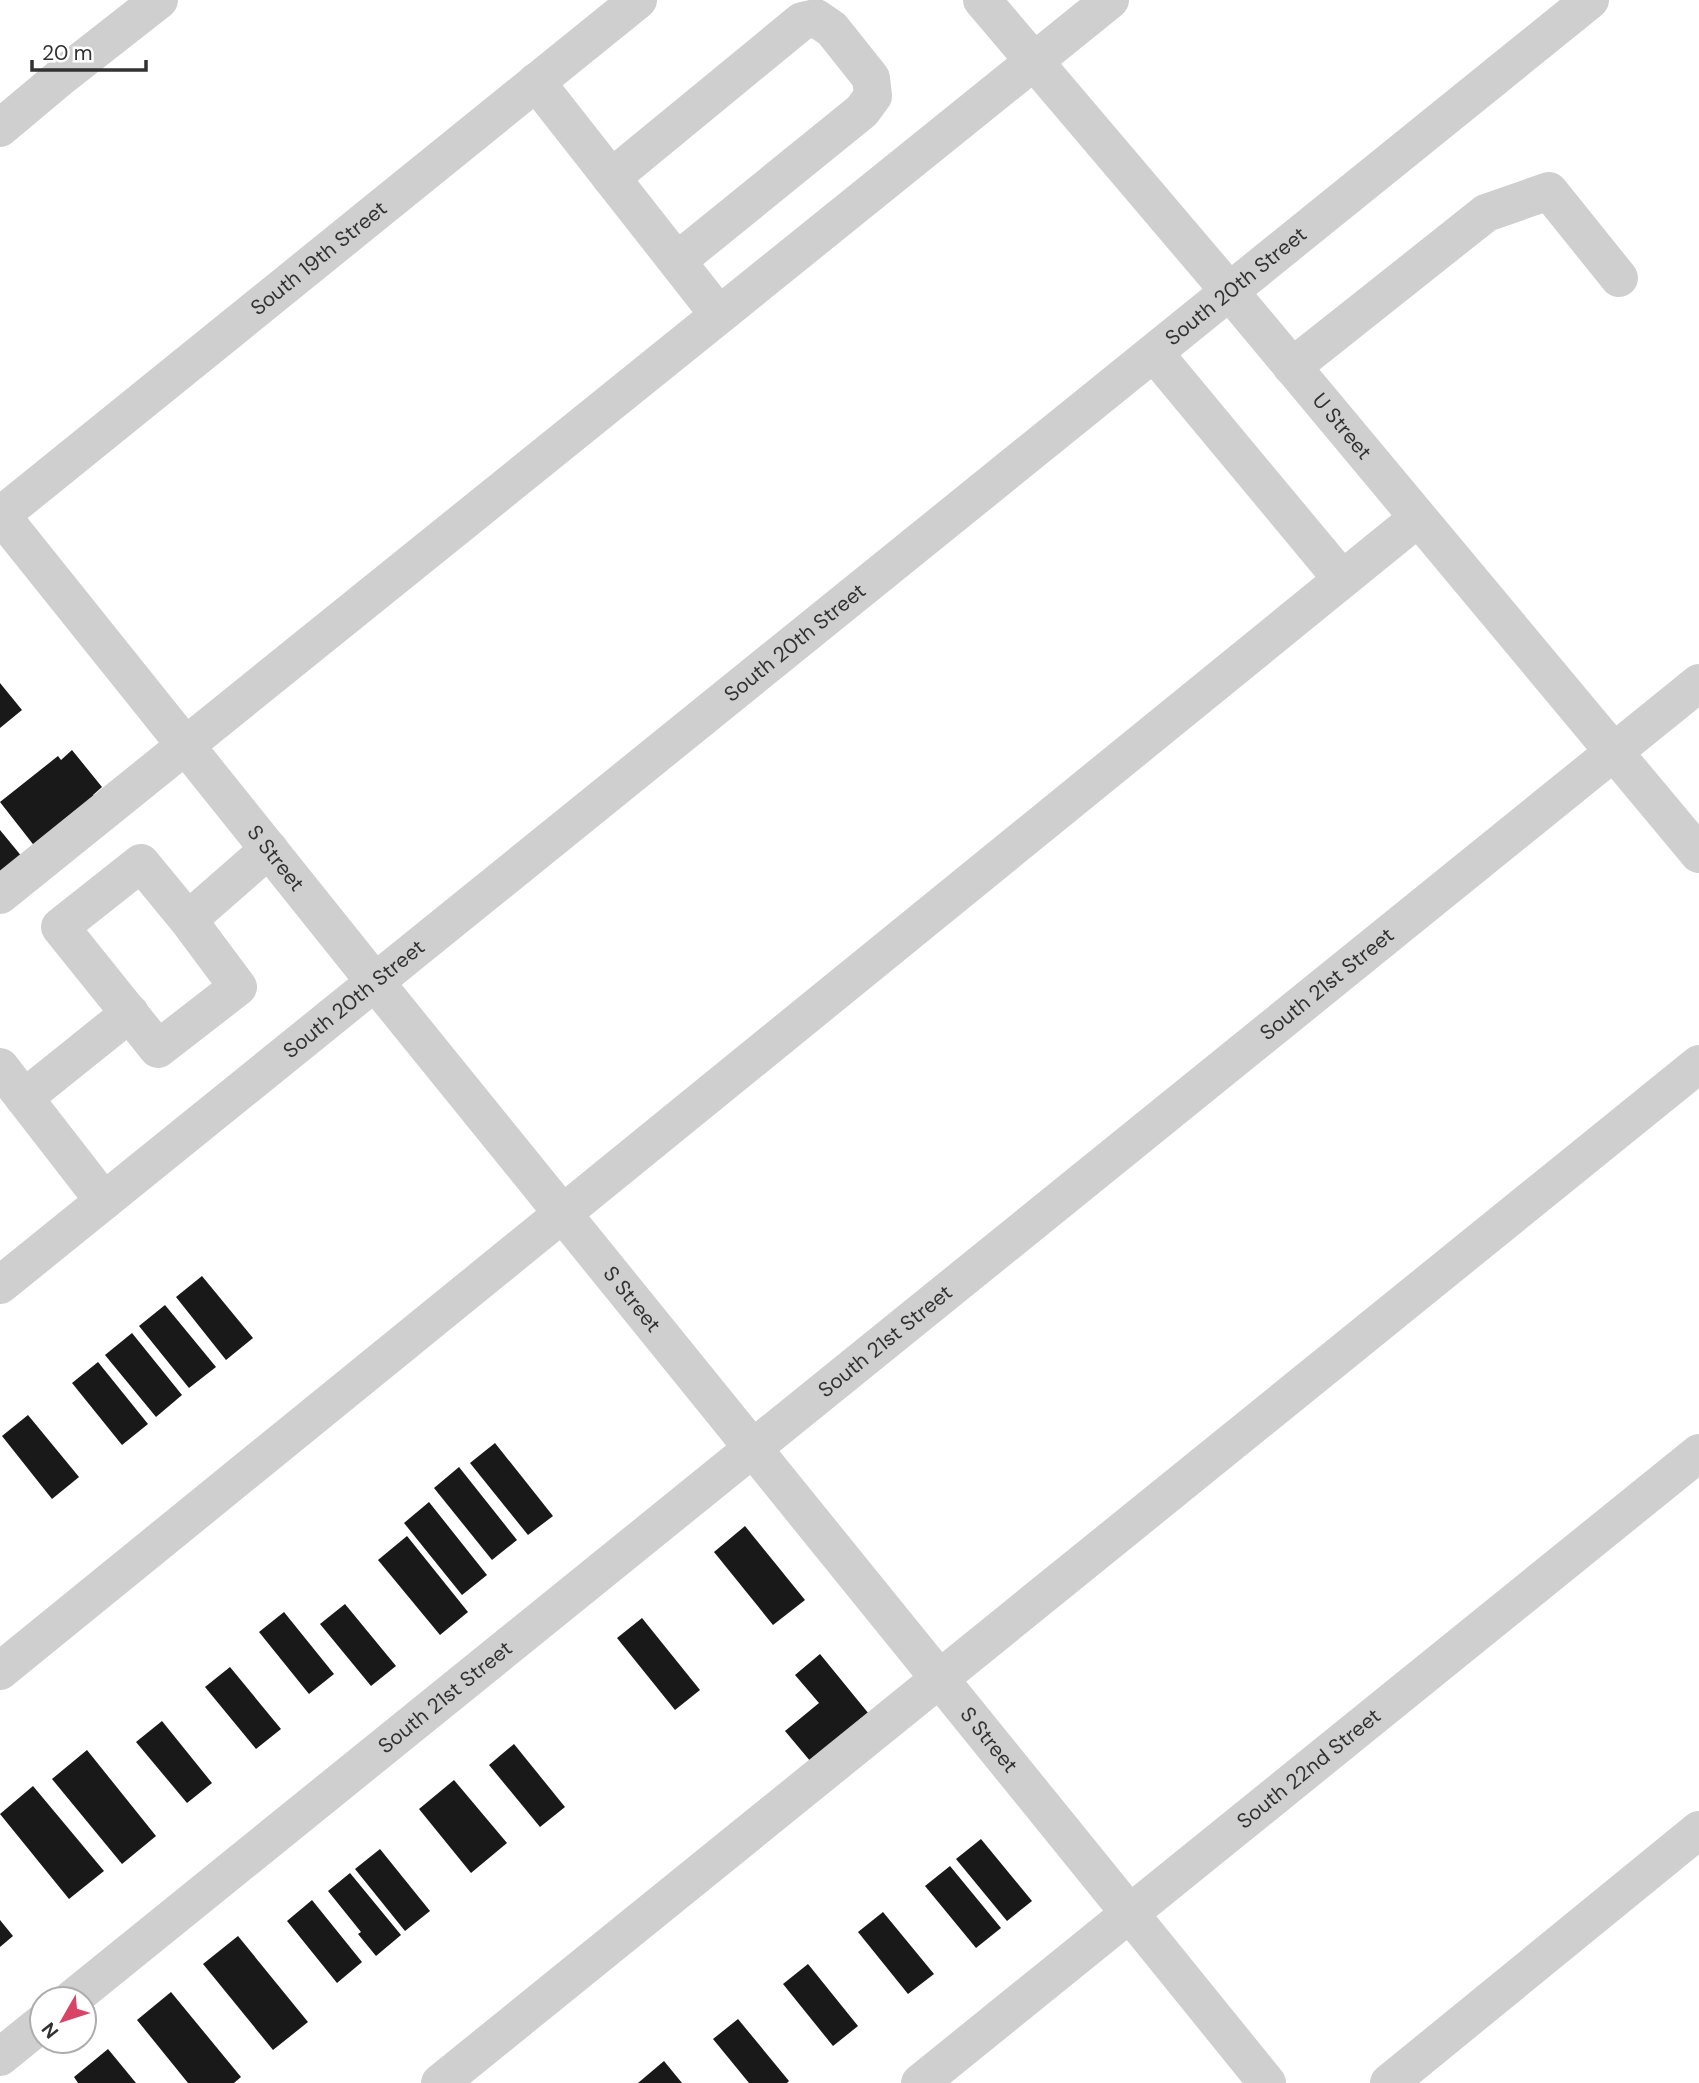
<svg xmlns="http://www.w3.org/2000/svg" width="1699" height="2083" viewBox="0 0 1699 2083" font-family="'DM Sans',sans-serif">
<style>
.building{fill:#191919}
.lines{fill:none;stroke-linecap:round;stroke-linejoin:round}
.minor{stroke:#cfcfcf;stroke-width:38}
.labels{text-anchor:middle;stroke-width:7;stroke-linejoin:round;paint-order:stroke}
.street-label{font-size:21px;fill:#323232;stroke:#fff}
</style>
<rect width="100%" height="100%" fill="#fff"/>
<g class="building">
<path d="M 0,683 L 22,710 L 0,728 Z"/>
<path d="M 72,750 L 102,787 L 93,795 L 97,799 L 36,848 L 0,802 L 58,756 L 61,760 Z"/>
<path d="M 0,830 L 23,858 L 0,877 Z"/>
<path d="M 202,1276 L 253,1338 L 226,1360 L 176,1297 Z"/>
<path d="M 165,1305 L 216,1367 L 189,1388 L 139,1326 Z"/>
<path d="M 132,1333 L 182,1395 L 156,1417 L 105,1355 Z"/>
<path d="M 98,1362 L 148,1424 L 122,1445 L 72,1383 Z"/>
<path d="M 28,1415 L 79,1477 L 52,1499 L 2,1436 Z"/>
<path d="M 495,1443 L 553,1516 L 528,1535 L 470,1463 Z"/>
<path d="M 459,1467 L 517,1540 L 492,1560 L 434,1488 Z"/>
<path d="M 429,1502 L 487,1575 L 462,1595 L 404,1523 Z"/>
<path d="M 745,1526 L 805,1600 L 773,1625 L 714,1552 Z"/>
<path d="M 407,1536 L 468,1612 L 440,1635 L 378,1560 Z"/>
<path d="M 345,1604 L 396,1666 L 371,1686 L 320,1624 Z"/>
<path d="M 284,1612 L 334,1674 L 309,1694 L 259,1632 Z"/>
<path d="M 642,1618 L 700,1690 L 675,1710 L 617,1638 Z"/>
<path d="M 820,1654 L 869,1714 L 811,1762 L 785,1731 L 819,1703 L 795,1675 Z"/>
<path d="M 230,1667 L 281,1729 L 256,1749 L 205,1687 Z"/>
<path d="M 162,1721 L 212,1783 L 187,1803 L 136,1742 Z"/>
<path d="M 514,1744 L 565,1807 L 540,1827 L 489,1765 Z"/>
<path d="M 87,1750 L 156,1836 L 122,1864 L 52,1779 Z"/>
<path d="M 454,1780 L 507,1843 L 471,1873 L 419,1809 Z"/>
<path d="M 33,1786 L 104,1871 L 69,1899 L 0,1814 Z"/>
<path d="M 981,1839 L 1032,1901 L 1007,1921 L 956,1859 Z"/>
<path d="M 380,1849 L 430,1911 L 405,1931 L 355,1869 Z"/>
<path d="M 950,1866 L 1001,1928 L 976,1948 L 925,1886 Z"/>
<path d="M 350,1873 L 401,1935 L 376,1956 L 358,1934 L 361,1932 L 328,1891 Z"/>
<path d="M 312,1900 L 362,1962 L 337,1983 L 287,1921 Z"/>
<path d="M 883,1912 L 934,1974 L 908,1994 L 858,1932 Z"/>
<path d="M 0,1920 L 13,1936 L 0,1947 Z"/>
<path d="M 238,1936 L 308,2022 L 273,2050 L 203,1964 Z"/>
<path d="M 808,1964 L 858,2026 L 833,2046 L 783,1984 Z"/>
<path d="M 171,1992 L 241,2077 L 234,2083 L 188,2083 L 137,2020 Z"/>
<path d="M 738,2019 L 789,2081 L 787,2083 L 749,2083 L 713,2039 Z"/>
<path d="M 108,2049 L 136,2083 L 78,2083 L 74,2077 Z"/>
<path d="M 664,2061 L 682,2083 L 638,2083 Z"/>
</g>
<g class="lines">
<g class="minor">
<path id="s1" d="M 982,0 L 1230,292 L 1699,854"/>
<path d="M 536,82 L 719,315"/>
<path d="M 0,128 L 62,76 L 159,0"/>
<path d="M 611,178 L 802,21 L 816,18 L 832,29 L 871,78 L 873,96 L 862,111 L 677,261"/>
<path d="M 1154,353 L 1342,579"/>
<path d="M 1292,367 L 1486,213 L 1549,191 L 1619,278"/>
<path id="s2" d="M 0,514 L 375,982 L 1267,2083"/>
<path id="s3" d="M 0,516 L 638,0"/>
<path d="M 0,895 L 1110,0"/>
<path d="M 188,920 L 238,987 L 158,1049 L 60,927 L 141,863 L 188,920 L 269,849"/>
<path d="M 0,1067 L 104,1201"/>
<path d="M 24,1098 L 130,1013"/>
<path id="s4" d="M 0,1285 L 1590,0"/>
<path d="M 0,1671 L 1418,518"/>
<path id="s5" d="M 72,1999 L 1699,683"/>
<path d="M 0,2057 L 42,2023"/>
<path d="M 440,2083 L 1699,1064"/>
<path id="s6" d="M 920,2083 L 1699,1453"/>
<path d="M 1389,2083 L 1699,1830"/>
</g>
</g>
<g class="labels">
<g class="street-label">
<text dy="7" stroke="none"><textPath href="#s3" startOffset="410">South 19th Street</textPath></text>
<text dy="7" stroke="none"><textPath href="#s4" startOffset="1589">South 20th Street</textPath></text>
<text dy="7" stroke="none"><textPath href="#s1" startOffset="558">U Street</textPath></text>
<text dy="7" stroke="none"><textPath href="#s4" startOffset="1022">South 20th Street</textPath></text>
<text dy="7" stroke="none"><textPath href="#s2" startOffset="441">S Street</textPath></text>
<text dy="7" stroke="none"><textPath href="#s5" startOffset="1614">South 21st Street</textPath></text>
<text dy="7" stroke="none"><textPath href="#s4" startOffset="455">South 20th Street</textPath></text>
<text dy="7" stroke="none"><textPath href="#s2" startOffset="1008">S Street</textPath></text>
<text dy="7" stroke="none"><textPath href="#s5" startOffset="1046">South 21st Street</textPath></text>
<text dy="7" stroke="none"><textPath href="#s5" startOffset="480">South 21st Street</textPath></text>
<text dy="7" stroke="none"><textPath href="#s2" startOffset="1575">S Street</textPath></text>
<text dy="7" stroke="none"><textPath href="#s6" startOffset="500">South 22nd Street</textPath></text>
</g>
</g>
<g transform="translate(63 2020) rotate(231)"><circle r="33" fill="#ffffff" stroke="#adadad" stroke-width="2"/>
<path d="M0-5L12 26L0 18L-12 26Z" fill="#d94366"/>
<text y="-10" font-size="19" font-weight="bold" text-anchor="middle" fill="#323232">N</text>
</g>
<path d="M32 60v10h114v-10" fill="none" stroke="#323232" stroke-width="3.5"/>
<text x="42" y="60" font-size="21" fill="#323232" stroke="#ffffff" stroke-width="5" paint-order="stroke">20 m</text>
</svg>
